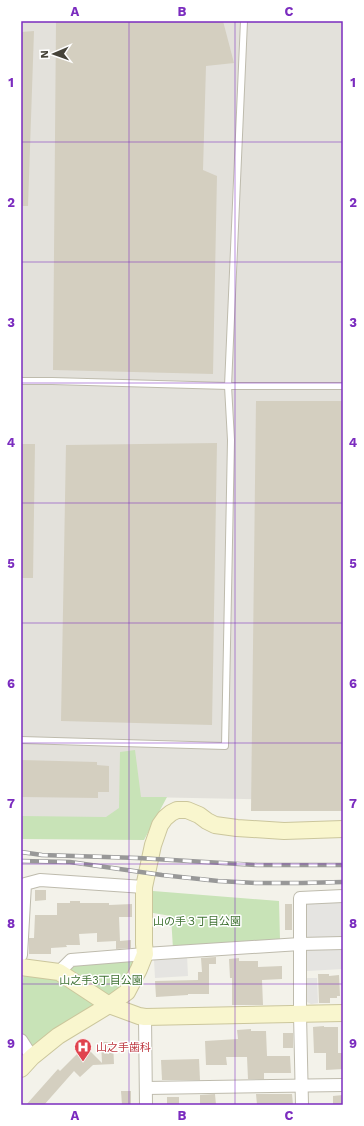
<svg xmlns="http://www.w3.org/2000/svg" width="364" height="1126" viewBox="0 0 364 1126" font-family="'Work Sans','Noto Sans JP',sans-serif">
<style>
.industrial{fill:#e3e1db}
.green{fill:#c8e3b7}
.parking{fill:#e5e4e1}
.building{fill:#d4cfc0}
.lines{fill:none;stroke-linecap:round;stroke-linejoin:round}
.lane-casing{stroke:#bebbad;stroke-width:8}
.street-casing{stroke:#bebbad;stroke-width:14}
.secondary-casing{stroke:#cbc69c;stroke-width:18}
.lane{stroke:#fff;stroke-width:6}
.street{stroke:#fff;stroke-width:12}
.secondary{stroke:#f9f6ce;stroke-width:16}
.rail-casing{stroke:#989898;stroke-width:4.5}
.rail{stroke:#fff;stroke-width:3;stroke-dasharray:9;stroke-linecap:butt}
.grid{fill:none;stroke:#7b2cbf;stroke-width:1;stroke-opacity:0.55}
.labels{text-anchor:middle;stroke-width:3;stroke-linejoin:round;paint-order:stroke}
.park-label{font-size:11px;fill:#3f7232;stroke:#fff}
.health-label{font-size:11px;fill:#be3a42;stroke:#fff;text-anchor:start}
.neatline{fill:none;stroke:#7b2cbf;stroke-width:1.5}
.grid-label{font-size:13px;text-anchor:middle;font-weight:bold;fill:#7b2cbf}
</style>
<rect width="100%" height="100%" fill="#f3f2ea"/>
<path class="industrial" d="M 21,21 L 343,21 L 343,801 L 142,797 L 134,838 L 21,831 Z"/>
<g class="green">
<path d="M 135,750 L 141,797 L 167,797 L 144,840 L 21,839 L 21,816 L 106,817 L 119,808 L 120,752 Z"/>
<path d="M 153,891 L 279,901 L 280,940 L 173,949 L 171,916 L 153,913 Z"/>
<path d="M 138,958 L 124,987 L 34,1050 L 30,1046 L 21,1031 L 21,1000 L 24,970 L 73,964 Z"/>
</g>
<g class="parking">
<path d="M 343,899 L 343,938 L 306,938 L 305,901 Z"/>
<path d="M 343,947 L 343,969 L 307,971 L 307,951 L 310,948 Z"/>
<path d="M 187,955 L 188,976 L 155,978 L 154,960 L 157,957 Z"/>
<path d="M 307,978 L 317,978 L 318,1003 L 311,1004 L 307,1002 Z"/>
</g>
<g class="building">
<path d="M 56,21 L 223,21 L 234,63 L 206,66 L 203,170 L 217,176 L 213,374 L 53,370 Z"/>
<path d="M 34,31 L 28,206 L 21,206 L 21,32 Z"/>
<path d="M 256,401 L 343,401 L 343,811 L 251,811 Z"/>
<path d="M 217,443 L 212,725 L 61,721 L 66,445 Z"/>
<path d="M 21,444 L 35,444 L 33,578 L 21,578 Z"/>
<path d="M 21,760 L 97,762 L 97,765 L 109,766 L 109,792 L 98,792 L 98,798 L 21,797 Z"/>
<path d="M 35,890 L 46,890 L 46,900 L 35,901 Z"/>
<path d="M 70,901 L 80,901 L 80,903 L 109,903 L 109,905 L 132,904 L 132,917 L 119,917 L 120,941 L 131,940 L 131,948 L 116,949 L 116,941 L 97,942 L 97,933 L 79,934 L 80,945 L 66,945 L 67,947 L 51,948 L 51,954 L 29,954 L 29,938 L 34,938 L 35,915 L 57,915 L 57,903 L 70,903 Z"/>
<rect x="285" y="904" width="7" height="26"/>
<path d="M 216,957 L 216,964 L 209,964 L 209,994 L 188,994 L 188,995 L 156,997 L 155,981 L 198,980 L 198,972 L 202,972 L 201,958 Z"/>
<path d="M 239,958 L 239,961 L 258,961 L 258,967 L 282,966 L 282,979 L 262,980 L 263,1005 L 232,1005 L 232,978 L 230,978 L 229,959 Z"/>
<path d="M 318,974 L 329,974 L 329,976 L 339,975 L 340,996 L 337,996 L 337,998 L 330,998 L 330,1003 L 319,1003 Z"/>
<path d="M 324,1026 L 324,1027 L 338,1027 L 338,1053 L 343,1053 L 343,1069 L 326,1070 L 326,1053 L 314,1053 L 313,1027 Z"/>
<path d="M 251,1029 L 251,1031 L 266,1031 L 267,1056 L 290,1056 L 291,1073 L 264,1073 L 264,1079 L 248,1079 L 247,1057 L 226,1057 L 227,1065 L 206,1065 L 205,1041 L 238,1039 L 237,1030 Z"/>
<rect x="283" y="1033" width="10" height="15"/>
<path d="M 101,1042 L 113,1042 L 114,1064 L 93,1065 L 80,1077 L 74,1071 L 44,1105 L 26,1105 L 58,1069 L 60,1071 L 85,1046 L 102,1063 Z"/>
<path d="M 199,1059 L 200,1080 L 162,1080 L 161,1060 Z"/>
<path d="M 121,1091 L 131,1091 L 131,1105 L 122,1105 Z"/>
<path d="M 215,1094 L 216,1105 L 200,1105 L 200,1095 Z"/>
<path d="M 256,1094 L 292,1094 L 293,1105 L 257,1105 Z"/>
<path d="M 343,1095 L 343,1105 L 333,1105 L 333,1096 Z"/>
<rect x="167" y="1097" width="12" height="8"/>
</g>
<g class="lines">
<g class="lane-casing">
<g id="lane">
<path d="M 21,381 L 52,381 L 228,386 L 343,386"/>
<path d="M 21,740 L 225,746 L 231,440 L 228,386 L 244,21"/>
</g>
</g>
<g class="street-casing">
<g id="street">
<path d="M 21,955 L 25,884 L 40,880 L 144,887"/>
<path d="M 59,972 L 71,960 L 145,954 L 300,944 L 343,943"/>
<path d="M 145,1017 L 146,1105"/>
<path d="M 21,1040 L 32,1057"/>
<path d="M 146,1088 L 343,1085"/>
<path d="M 302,1105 L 300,1014 L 300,898 L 343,896"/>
</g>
</g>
<g class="secondary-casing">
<g id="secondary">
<path d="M 21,967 L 59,972 L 109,1005 L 139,1016 L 145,1017 L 343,1013"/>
<path d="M 21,1069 L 32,1057 L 58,1036 L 109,1005 L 127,992 L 139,969 L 145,954 L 144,944 L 144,887 L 153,845 L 160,825 L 165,818 L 171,813 L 177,810 L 187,810 L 199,815 L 207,821 L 215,825 L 237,828 L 284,831 L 343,829"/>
</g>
</g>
<use href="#lane" class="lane"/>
<use href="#street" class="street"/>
<use href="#secondary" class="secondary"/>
<g class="rail-casing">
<g id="rail">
<path d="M 21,852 L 42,855 L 138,858 L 257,865 L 343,865"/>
<path d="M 21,861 L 70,862 L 162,875 L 218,881 L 256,883 L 302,883 L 343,882"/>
</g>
</g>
<use href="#rail" class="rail"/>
</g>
<path class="grid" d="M 129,21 L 129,1105M 235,21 L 235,1105M 21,142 L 343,142M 21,262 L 343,262M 21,383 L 343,383M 21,503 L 343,503M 21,623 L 343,623M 21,743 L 343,743M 21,864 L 343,864M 21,984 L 343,984"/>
<defs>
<g id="hospital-pin" transform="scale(0.9)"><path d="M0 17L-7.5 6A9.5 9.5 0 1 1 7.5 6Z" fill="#e0444e" stroke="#fff"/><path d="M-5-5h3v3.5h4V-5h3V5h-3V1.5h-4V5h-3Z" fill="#fff"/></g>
</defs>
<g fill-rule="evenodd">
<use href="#hospital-pin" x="83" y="1047"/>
</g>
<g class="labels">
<g class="park-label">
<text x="197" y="925">山の手３丁目公園</text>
<text x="101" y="984">山之手3丁目公園</text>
</g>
<g class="health-label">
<text x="96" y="1051">山之手歯科</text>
</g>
</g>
<rect width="364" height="1126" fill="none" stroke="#ffffff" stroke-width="44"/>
<g transform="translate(54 54) rotate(268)" stroke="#ffffff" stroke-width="3" paint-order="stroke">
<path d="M0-3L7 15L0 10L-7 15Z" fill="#464339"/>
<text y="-6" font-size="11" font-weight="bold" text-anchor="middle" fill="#464339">N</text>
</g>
<rect x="22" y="22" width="320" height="1082" class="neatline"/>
<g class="grid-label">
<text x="75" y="16">A</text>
<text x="182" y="16">B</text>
<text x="289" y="16">C</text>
<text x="11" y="87">1</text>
<text x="353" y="87">1</text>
<text x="11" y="207">2</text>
<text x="353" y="207">2</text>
<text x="11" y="327">3</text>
<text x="353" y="327">3</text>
<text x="11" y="447">4</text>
<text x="353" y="447">4</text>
<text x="11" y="568">5</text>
<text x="353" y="568">5</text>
<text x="11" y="688">6</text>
<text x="353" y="688">6</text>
<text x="11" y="808">7</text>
<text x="353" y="808">7</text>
<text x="11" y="928">8</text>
<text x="353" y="928">8</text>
<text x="11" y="1048">9</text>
<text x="353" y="1048">9</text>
<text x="75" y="1120">A</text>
<text x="182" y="1120">B</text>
<text x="289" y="1120">C</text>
</g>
</svg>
